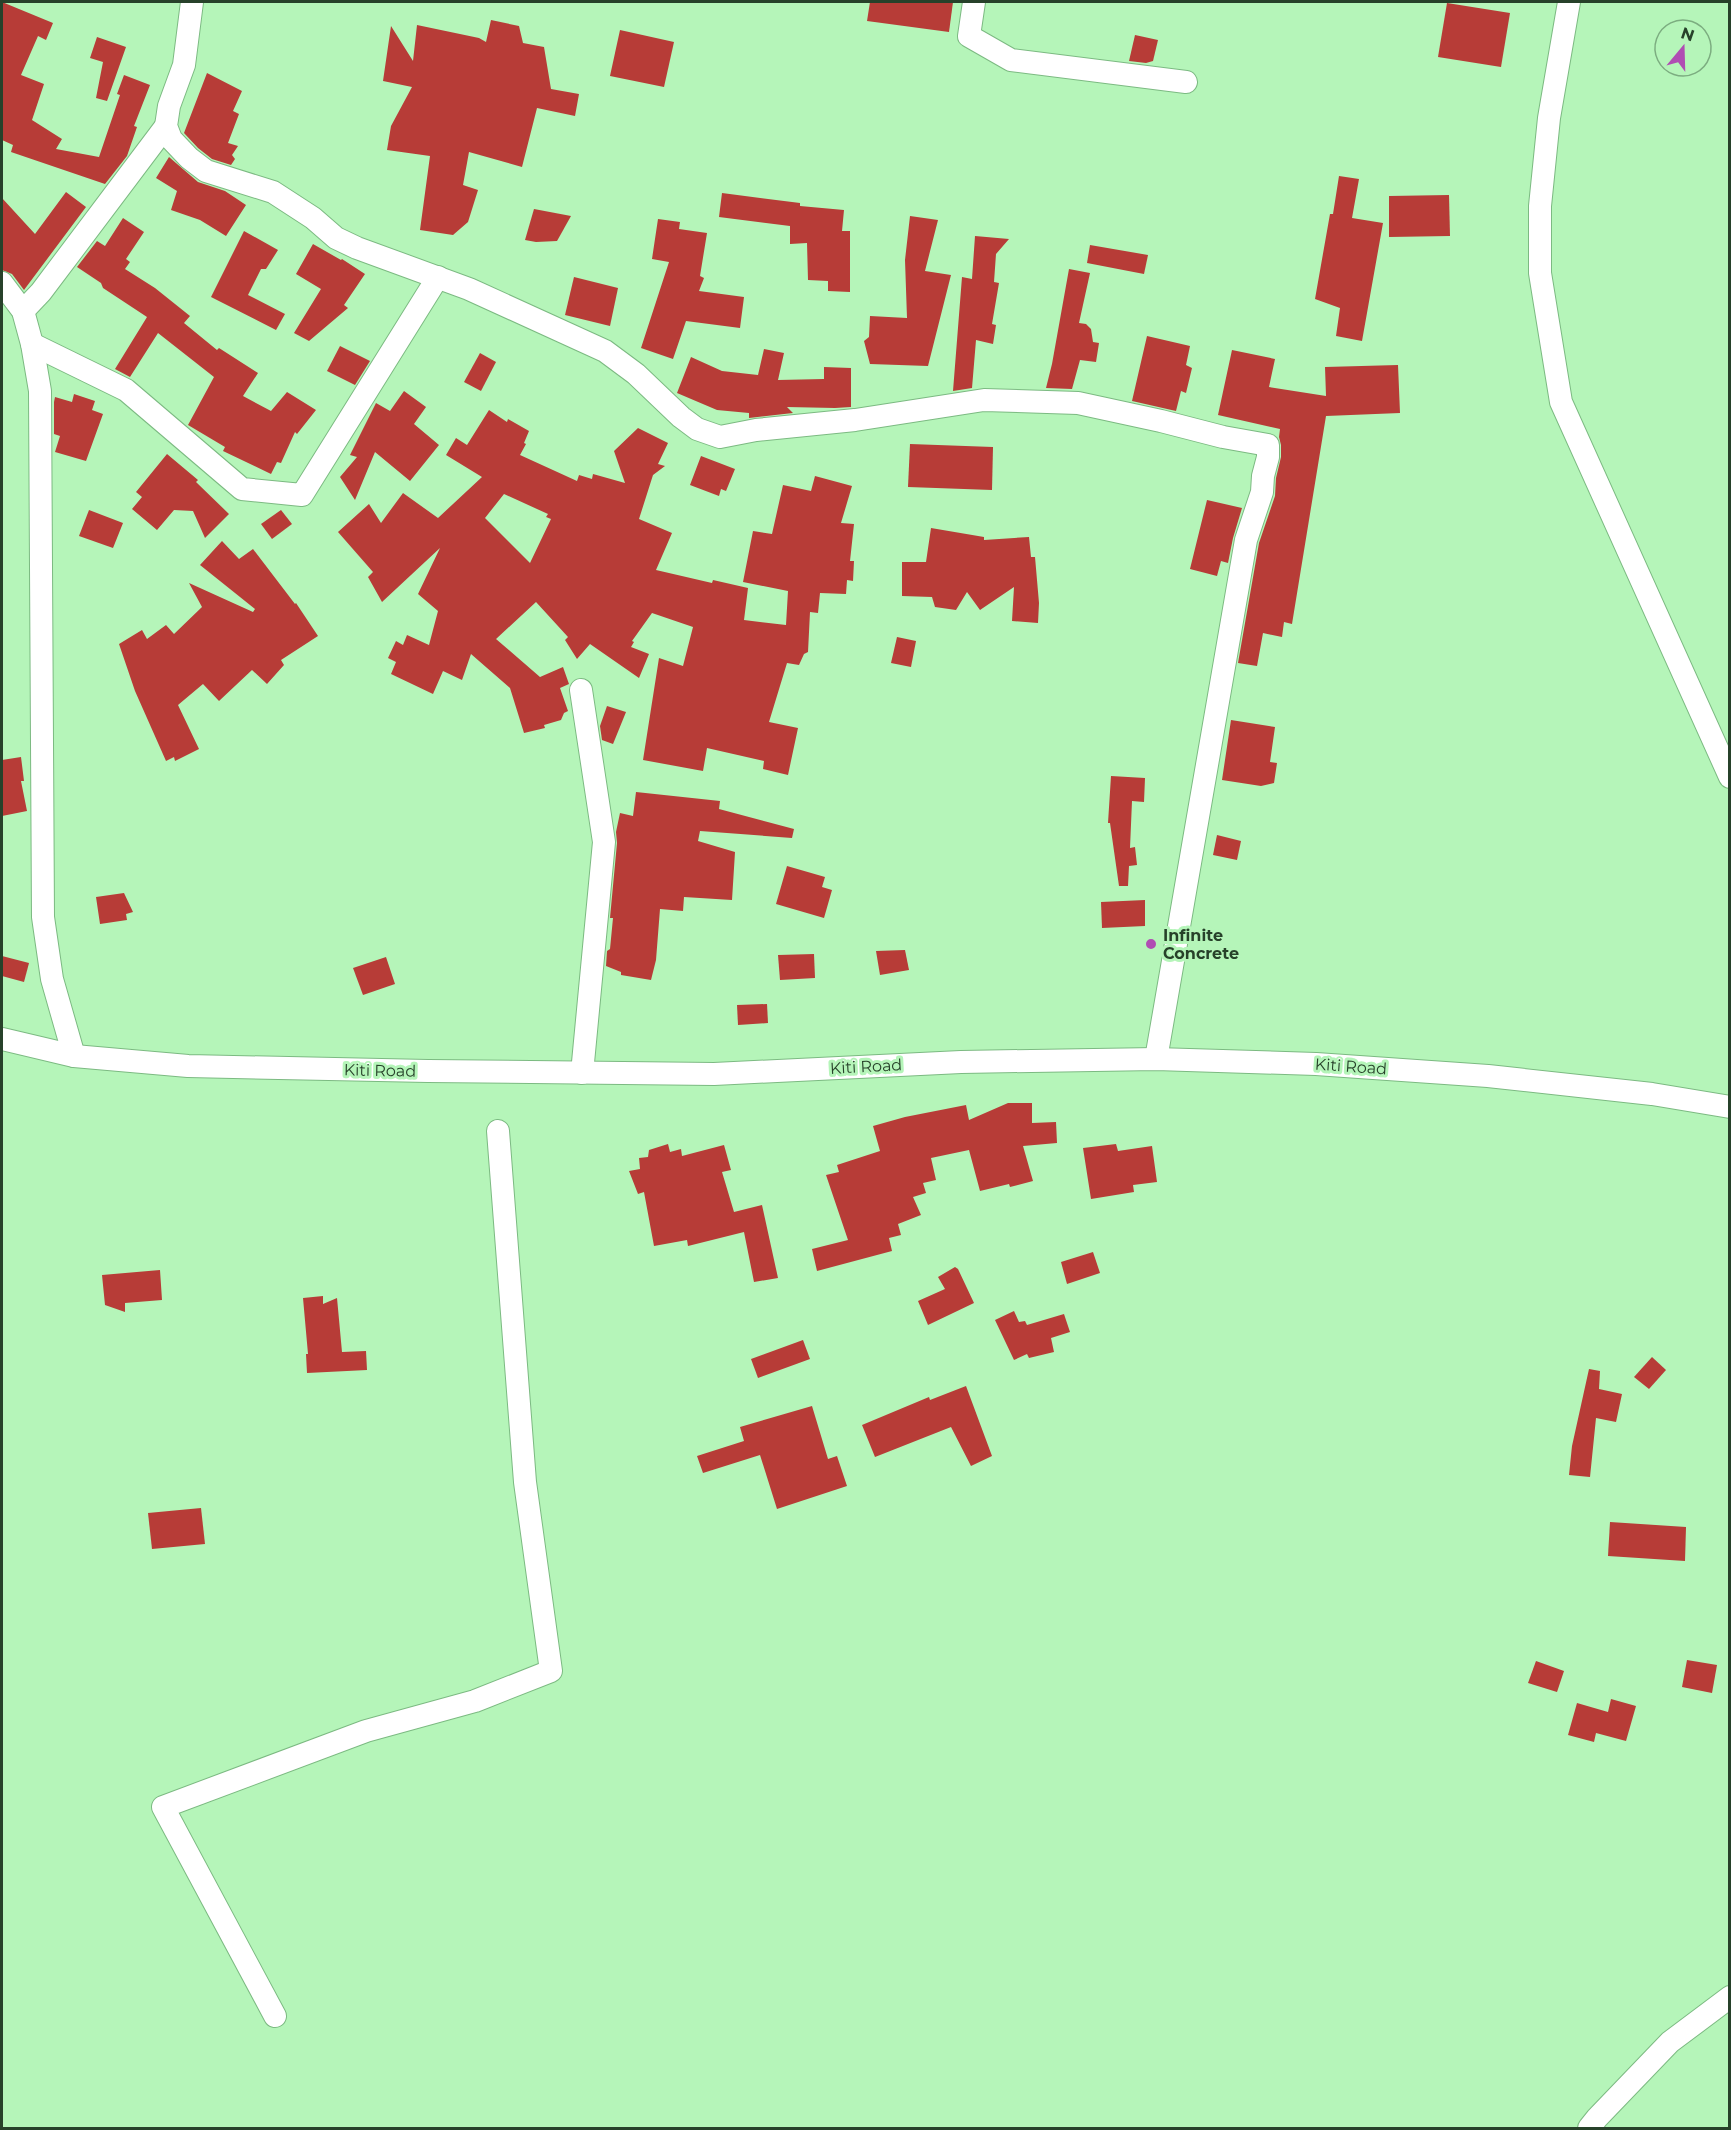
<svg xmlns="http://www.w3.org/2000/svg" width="1731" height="2130" viewBox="0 0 1731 2130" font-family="Montserrat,sans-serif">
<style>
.building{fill:#b73c37;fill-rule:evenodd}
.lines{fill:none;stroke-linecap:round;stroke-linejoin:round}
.minor-casing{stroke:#7cba82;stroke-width:24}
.minor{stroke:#fff;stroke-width:22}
.poi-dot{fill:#b04db3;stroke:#b5f5b9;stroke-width:2}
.labels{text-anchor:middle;stroke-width:6;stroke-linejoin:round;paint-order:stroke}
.poi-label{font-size:16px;font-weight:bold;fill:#27412a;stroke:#b5f5b9;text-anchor:start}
.street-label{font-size:16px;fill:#27412a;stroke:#b5f5b9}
</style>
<rect width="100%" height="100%" fill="#b5f5b9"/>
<g class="building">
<path d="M 2,2 L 53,23 L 46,40 L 38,36 L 21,75 L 44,84 L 32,120 L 62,139 L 56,149 L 99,157 L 120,95 L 117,94 L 124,75 L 150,85 L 134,126 L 137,127 L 127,156 L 105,184 L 11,152 L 13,145 L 2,140 Z"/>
<path d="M 870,2 L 953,2 L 949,32 L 867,21 Z"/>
<path d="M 1447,3 L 1510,13 L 1501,67 L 1438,57 Z"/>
<path d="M 491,20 L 519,26 L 523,43 L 544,47 L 551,89 L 579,94 L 575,116 L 537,108 L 522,167 L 469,152 L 463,185 L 478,190 L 468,222 L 453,235 L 420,230 L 430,156 L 387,150 L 391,126 L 412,87 L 383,81 L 391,26 L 413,61 L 417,25 L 479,38 L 486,42 Z"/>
<path d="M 620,30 L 674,42 L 664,87 L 610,76 Z"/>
<path d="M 1135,35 L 1158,40 L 1153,61 L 1146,63 L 1129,61 Z"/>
<path d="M 97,37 L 126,47 L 107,101 L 96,98 L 103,62 L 90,58 Z"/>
<path d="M 207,73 L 242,91 L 233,111 L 239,114 L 228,143 L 238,146 L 232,155 L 235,159 L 231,165 L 212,159 L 198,148 L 184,133 Z"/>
<path d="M 169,157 L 198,182 L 225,191 L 246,205 L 226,236 L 200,220 L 171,210 L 177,191 L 156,178 Z"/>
<path d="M 1339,176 L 1359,179 L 1352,218 L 1383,223 L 1362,341 L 1336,336 L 1340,308 L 1315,299 L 1330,214 L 1333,214 Z"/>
<path d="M 66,192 L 86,207 L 24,290 L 12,274 L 2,270 L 2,198 L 35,234 Z"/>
<path d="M 722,193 L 800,203 L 800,206 L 844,210 L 842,231 L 850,231 L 850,292 L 828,291 L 828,281 L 808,280 L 807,243 L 790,244 L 790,226 L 719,217 Z"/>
<path d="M 1449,195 L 1450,236 L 1389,237 L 1389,196 Z"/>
<path d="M 534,209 L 571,216 L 557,241 L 536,242 L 525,240 Z"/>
<path d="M 910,216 L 938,220 L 925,271 L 951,275 L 928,366 L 870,364 L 864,341 L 869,337 L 870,316 L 907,318 L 905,260 Z"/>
<path d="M 123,218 L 144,232 L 126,259 L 130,262 L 125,269 L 155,288 L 190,316 L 184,323 L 217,350 L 219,348 L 258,373 L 243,396 L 271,411 L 287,392 L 316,410 L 297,434 L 295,432 L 281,463 L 277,462 L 271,474 L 223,451 L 225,447 L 188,425 L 214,377 L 158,333 L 130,377 L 115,369 L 147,317 L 103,288 L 101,283 L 77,267 L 97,241 L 105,246 Z"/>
<path d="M 658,219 L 680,222 L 679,229 L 707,233 L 700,276 L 704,278 L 699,291 L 744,297 L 740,328 L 686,321 L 673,359 L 641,348 L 669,262 L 652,259 Z"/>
<path d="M 244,231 L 278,250 L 266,269 L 261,269 L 248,295 L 285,314 L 276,330 L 211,297 Z"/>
<path d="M 975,236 L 1009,239 L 996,254 L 994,282 L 999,283 L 992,324 L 996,325 L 993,344 L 976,340 L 972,388 L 953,391 L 962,277 L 972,279 Z"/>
<path d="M 313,244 L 341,260 L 342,259 L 365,274 L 344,305 L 348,308 L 309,341 L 294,333 L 321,289 L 296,274 Z"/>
<path d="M 1090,245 L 1148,255 L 1144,274 L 1087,263 Z"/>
<path d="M 1069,269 L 1090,273 L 1079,323 L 1086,324 L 1091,329 L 1093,342 L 1099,343 L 1096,362 L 1080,360 L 1072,389 L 1046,388 L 1052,364 Z"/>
<path d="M 574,277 L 618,288 L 610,326 L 565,315 Z"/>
<path d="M 1147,336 L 1190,346 L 1186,365 L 1192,368 L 1186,393 L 1181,391 L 1176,411 L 1132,401 Z"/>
<path d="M 340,346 L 370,361 L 355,385 L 327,371 Z"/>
<path d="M 764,349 L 784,353 L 778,380 L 824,379 L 824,367 L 851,368 L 851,407 L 835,408 L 787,407 L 793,413 L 749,418 L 749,413 L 717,410 L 677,393 L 691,357 L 722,371 L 758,375 Z"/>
<path d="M 1232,350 L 1275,359 L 1269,387 L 1326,396 L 1325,367 L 1398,365 L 1400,413 L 1326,416 L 1292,624 L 1284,622 L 1282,637 L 1263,633 L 1257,666 L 1238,663 L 1259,543 L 1275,496 L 1276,478 L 1281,457 L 1281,445 L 1279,437 L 1280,429 L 1218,415 Z"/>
<path d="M 480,353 L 496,362 L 481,391 L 464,382 Z"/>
<path d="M 404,391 L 426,407 L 414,424 L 439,445 L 410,481 L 375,452 L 355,500 L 340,477 L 357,457 L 350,455 L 376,403 L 390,411 Z"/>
<path d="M 74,394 L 95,401 L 92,410 L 103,414 L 86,461 L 55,452 L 60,436 L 54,434 L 54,402 L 55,397 L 72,402 Z"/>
<path d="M 489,410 L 507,422 L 508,419 L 529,431 L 524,443 L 526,444 L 520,455 L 577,481 L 579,475 L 592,479 L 593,474 L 625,483 L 614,451 L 638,428 L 668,443 L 658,464 L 665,466 L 653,475 L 639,519 L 672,533 L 656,570 L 712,583 L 713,580 L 748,588 L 744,620 L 786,625 L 788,591 L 743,582 L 753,531 L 772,534 L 783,485 L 811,491 L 815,476 L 852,486 L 841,523 L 854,524 L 850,561 L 854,561 L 853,581 L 847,580 L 846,594 L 820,593 L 818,613 L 810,612 L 808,652 L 804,654 L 799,665 L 787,663 L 769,722 L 798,728 L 788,775 L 763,769 L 764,761 L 707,748 L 703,771 L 643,760 L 659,658 L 683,666 L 693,627 L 652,613 L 632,641 L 634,642 L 631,647 L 649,654 L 639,678 L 590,644 L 577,659 L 565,640 L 568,637 L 536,602 L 496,639 L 540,677 L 563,667 L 569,684 L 560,688 L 568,711 L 564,713 L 561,720 L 544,725 L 545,728 L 524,733 L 510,688 L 471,654 L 462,680 L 443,671 L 433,694 L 391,674 L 396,662 L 388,658 L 396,641 L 403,645 L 407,635 L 429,645 L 438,611 L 418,594 L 440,548 L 382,602 L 368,577 L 373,572 L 338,532 L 369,504 L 381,523 L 403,493 L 438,518 L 482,477 L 446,455 L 456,438 L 467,445 ZM 504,494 L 548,514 L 546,517 L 551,519 L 530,563 L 485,518 Z"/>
<path d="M 910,444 L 993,447 L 992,490 L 908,487 Z"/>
<path d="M 167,454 L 198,480 L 196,482 L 229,514 L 205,538 L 193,511 L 174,510 L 157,530 L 132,509 L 142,497 L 136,492 Z"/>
<path d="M 701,456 L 735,469 L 726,491 L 721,489 L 719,496 L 690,485 Z"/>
<path d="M 1207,500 L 1242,508 L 1233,538 L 1228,563 L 1221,561 L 1217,576 L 1190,569 Z"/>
<path d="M 89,510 L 123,523 L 113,548 L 79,536 Z"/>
<path d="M 281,510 L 292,524 L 272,539 L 261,524 Z"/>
<path d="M 931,528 L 984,537 L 984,540 L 1029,537 L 1031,557 L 1035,557 L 1039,603 L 1038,623 L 1012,621 L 1014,587 L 980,610 L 967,592 L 956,610 L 935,607 L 932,597 L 902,596 L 902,562 L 926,562 Z"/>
<path d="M 222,541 L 239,559 L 253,549 L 295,604 L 296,603 L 318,636 L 281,660 L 284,665 L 267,684 L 252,670 L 219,701 L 203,684 L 178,705 L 199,749 L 175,761 L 174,757 L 166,761 L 135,691 L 119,644 L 142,630 L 147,639 L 166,625 L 174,634 L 202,607 L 189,583 L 253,612 L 255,609 L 200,565 Z"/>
<path d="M 897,637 L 916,641 L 911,667 L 891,663 Z"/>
<path d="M 607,706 L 626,712 L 613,744 L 602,740 L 600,726 Z"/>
<path d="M 1231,720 L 1275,727 L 1270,762 L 1277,763 L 1274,783 L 1261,786 L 1222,780 Z"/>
<path d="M 21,757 L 24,781 L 21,781 L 27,811 L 2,816 L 2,760 Z"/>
<path d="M 1111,776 L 1145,778 L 1144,802 L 1132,801 L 1130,848 L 1135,847 L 1137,865 L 1129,866 L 1128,886 L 1119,886 L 1110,823 L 1108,823 Z"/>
<path d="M 636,792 L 720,801 L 719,809 L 794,829 L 792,838 L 700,831 L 698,841 L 735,852 L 732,900 L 684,897 L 683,911 L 660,909 L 656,960 L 651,980 L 621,975 L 621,972 L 606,966 L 607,951 L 610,949 L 613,918 L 610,918 L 617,843 L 616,832 L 620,813 L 633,816 Z"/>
<path d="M 1217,835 L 1241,841 L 1237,860 L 1213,855 Z"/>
<path d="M 787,866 L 825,877 L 822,887 L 832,890 L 824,918 L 776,904 Z"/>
<path d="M 124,893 L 133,912 L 126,914 L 127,920 L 100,924 L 96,897 Z"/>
<path d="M 1145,900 L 1145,926 L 1102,928 L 1101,902 Z"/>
<path d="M 905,950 L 909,970 L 880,975 L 876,951 Z"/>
<path d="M 814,954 L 815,978 L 780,980 L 778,955 Z"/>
<path d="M 2,956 L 29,963 L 24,982 L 2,976 Z"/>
<path d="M 386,957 L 395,984 L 363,995 L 353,968 Z"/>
<path d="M 767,1004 L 768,1023 L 738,1025 L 737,1005 Z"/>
<path d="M 1008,1103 L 1032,1103 L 1032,1123 L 1056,1122 L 1057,1143 L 1023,1146 L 1033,1181 L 1010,1187 L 1009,1184 L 980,1191 L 969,1150 L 931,1158 L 936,1180 L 923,1183 L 926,1193 L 913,1197 L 921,1215 L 898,1224 L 901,1235 L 889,1238 L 892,1251 L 817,1271 L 812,1249 L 848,1240 L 826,1175 L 839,1172 L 837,1165 L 880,1151 L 873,1126 L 905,1117 L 966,1105 L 969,1120 Z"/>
<path d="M 668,1144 L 670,1152 L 681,1149 L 682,1156 L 724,1145 L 731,1170 L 722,1172 L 734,1212 L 762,1205 L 778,1278 L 754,1282 L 744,1232 L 688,1246 L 687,1240 L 654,1246 L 644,1192 L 638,1194 L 629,1171 L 640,1169 L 639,1158 L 648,1157 L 649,1150 Z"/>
<path d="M 1116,1144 L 1118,1151 L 1152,1146 L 1157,1182 L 1133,1185 L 1134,1192 L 1091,1199 L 1083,1148 Z"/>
<path d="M 1093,1252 L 1100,1273 L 1067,1284 L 1061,1262 Z"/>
<path d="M 955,1267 L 958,1269 L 974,1303 L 928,1325 L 918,1301 L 945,1289 L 938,1277 Z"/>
<path d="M 160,1270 L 162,1300 L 125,1303 L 125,1312 L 105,1305 L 102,1275 Z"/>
<path d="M 323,1296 L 323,1304 L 337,1298 L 342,1352 L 366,1351 L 367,1370 L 307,1373 L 306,1354 L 308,1354 L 303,1298 Z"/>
<path d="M 1014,1311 L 1019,1322 L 1025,1321 L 1027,1325 L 1064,1314 L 1070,1332 L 1051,1338 L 1054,1352 L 1029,1358 L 1027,1354 L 1014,1360 L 995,1320 Z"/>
<path d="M 803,1340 L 810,1359 L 758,1378 L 751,1359 Z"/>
<path d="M 1652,1357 L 1666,1370 L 1649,1389 L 1634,1377 Z"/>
<path d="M 1589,1369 L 1600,1371 L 1599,1389 L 1622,1394 L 1616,1422 L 1596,1418 L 1590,1477 L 1569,1475 L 1572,1446 Z"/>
<path d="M 966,1386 L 992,1456 L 971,1466 L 951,1427 L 875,1457 L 862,1425 L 929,1397 L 930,1400 Z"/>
<path d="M 812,1406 L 828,1459 L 837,1456 L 847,1486 L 777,1509 L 760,1455 L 703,1473 L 697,1456 L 744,1441 L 740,1427 Z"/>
<path d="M 201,1508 L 205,1544 L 152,1549 L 148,1513 Z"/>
<path d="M 1610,1522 L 1686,1527 L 1685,1561 L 1608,1556 Z"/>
<path d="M 1687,1660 L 1717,1665 L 1712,1693 L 1682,1687 Z"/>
<path d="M 1536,1661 L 1564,1671 L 1557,1692 L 1528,1683 Z"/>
<path d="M 1611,1699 L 1636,1706 L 1626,1741 L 1596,1733 L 1594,1742 L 1568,1735 L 1577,1703 L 1608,1712 Z"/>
</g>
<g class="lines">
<g class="minor-casing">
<g id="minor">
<path d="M 192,2 L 184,65 L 169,106 L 166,126 L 171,139 L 189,158 L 206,171 L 273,192 L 313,218 L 336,238 L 357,248 L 469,289 L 605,351 L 636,374 L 681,417 L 697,429 L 720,437 L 756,430 L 855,420 L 984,400 L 1078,403 L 1161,421 L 1223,437 L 1268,445 L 1268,457 L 1263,476 L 1262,492 L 1246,540 L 1156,1059"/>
<path d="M 974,2 L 969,36 L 1011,60 L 1186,82"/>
<path d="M 1569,2 L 1549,118 L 1540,206 L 1540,273 L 1561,402 L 1730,777"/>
<path d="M 2,283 L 23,311 L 32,344 L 40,391 L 43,917 L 52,979 L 74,1056"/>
<path d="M 23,311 L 41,292 L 166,126"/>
<path d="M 32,344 L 126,390 L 242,489 L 302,495 L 438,277"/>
<path d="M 581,690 L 604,842 L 582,1073"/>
<path d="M 2,1039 L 74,1056 L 188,1066 L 428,1071 L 714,1074 L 961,1062 L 1156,1059 L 1316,1064 L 1488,1076 L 1652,1094 L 1730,1107"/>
<path d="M 275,2016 L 163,1807 L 366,1731 L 475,1701 L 551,1671 L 525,1482 L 498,1131"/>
<path d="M 1589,2128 L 1597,2118 L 1670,2042 L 1730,1997"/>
</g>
</g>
<use href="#minor" class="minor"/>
</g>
<circle class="poi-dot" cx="1151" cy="944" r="6"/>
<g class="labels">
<g class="poi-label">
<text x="1163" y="941">Infinite<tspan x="1163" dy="18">Concrete</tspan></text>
</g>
<g class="street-label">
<text transform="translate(866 1066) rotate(-3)" y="6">Kiti Road</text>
<text transform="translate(1351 1066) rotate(4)" y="6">Kiti Road</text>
<text transform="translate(380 1070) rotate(1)" y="6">Kiti Road</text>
</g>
</g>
<rect width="1731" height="2130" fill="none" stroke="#27412a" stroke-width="6"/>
<g transform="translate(1683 48) rotate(19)"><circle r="28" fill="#b5f5b9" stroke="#7cad80" stroke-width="1.5"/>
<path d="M0-4.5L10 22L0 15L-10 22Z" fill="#b04db3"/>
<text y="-9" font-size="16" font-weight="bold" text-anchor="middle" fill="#27412a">N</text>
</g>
</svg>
